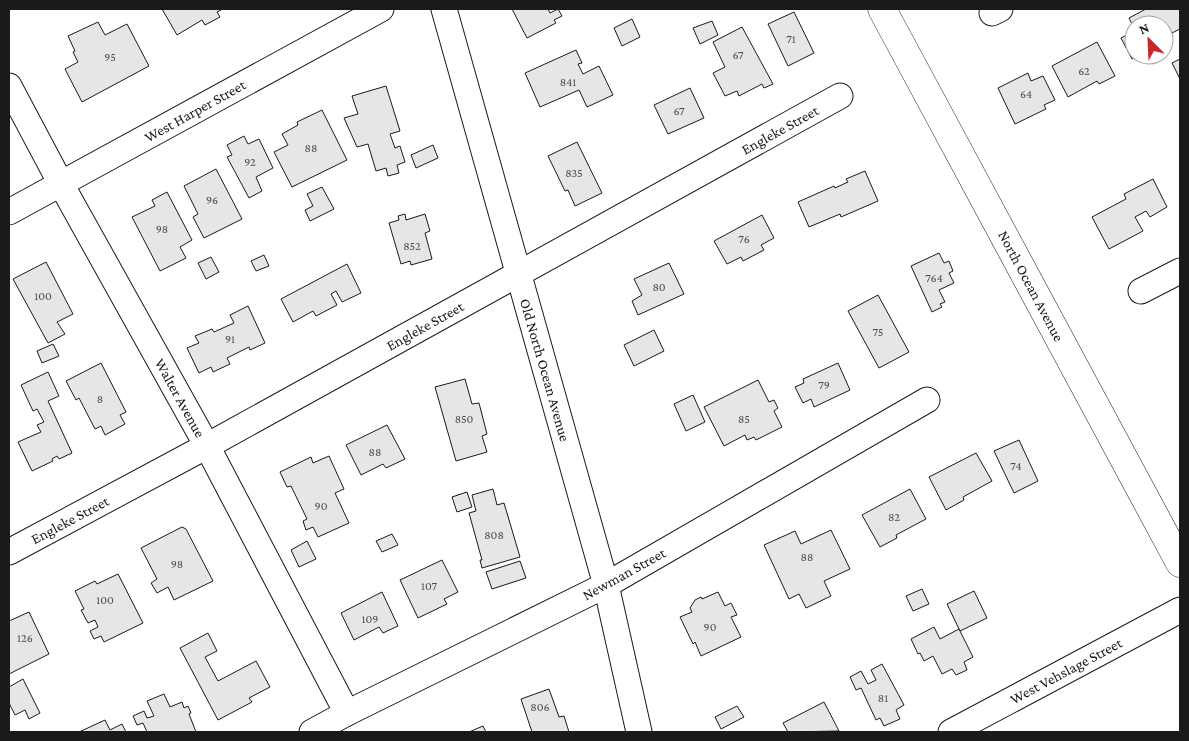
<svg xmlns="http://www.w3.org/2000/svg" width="1189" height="741" viewBox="0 0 1189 741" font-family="'Crimson Pro',serif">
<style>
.building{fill:#e6e6e6;stroke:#1a1a1a}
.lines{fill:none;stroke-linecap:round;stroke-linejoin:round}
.minor-casing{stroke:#1a1a1a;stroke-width:27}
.secondary-casing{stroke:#1a1a1a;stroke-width:29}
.minor{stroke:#fff;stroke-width:25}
.secondary{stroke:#fff;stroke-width:28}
.labels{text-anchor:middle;stroke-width:4;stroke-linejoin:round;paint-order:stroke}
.number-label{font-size:12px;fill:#4d4d4d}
.street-label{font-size:15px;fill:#1a1a1a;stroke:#fff}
</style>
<rect width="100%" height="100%" fill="#fff"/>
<g class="building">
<path d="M 162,9 L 223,9 L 217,12 L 220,17 L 205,25 L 202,20 L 177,35 Z"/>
<path d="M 512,9 L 548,9 L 550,13 L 558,9 L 562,16 L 554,20 L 556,23 L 527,38 Z"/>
<path d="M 1146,9 L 1180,9 L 1180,29 L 1164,37 L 1164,25 L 1134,25 L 1134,28 L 1129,18 Z"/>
<path d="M 794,12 L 814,53 L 788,66 L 768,24 Z"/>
<path d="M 632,19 L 640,37 L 622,46 L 614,28 Z"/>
<path d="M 712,21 L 718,35 L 700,44 L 693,28 Z"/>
<path d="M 98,22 L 105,35 L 127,24 L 149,66 L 82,102 L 65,69 L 78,62 L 73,52 L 75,51 L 68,36 Z"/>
<path d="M 742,27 L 773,84 L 764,88 L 762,84 L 739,96 L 737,91 L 725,96 L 713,73 L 725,67 L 713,42 Z"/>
<path d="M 1134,31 L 1134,55 L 1140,55 L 1132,59 L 1121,38 Z"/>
<path d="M 1097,42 L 1115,76 L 1099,84 L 1097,81 L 1068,97 L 1052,66 Z"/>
<path d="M 576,50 L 582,63 L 578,64 L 583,74 L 599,66 L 613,95 L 587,107 L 579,90 L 540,107 L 525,73 Z"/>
<path d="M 1180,59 L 1180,79 L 1172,63 Z"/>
<path d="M 1028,73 L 1031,81 L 1043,76 L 1055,100 L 1044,105 L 1046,109 L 1015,124 L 998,88 Z"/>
<path d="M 386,86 L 400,131 L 390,134 L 395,148 L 400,146 L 405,162 L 397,165 L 399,173 L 388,176 L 386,168 L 376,171 L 368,144 L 357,147 L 344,118 L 358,114 L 352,96 Z"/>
<path d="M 690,88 L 704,118 L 668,134 L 654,105 Z"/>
<path d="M 322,110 L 347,160 L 292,187 L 274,152 L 288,145 L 282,134 L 298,125 L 297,122 Z"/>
<path d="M 244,136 L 248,144 L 259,139 L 273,168 L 256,177 L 262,191 L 249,198 L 227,157 L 232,155 L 227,145 Z"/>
<path d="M 577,142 L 602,193 L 575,206 L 568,190 L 565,191 L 548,156 Z"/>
<path d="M 433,145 L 438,158 L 416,168 L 411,155 Z"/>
<path d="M 216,169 L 242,219 L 204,238 L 193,217 L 198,214 L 184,186 Z"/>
<path d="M 865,171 L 878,201 L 841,217 L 840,214 L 809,227 L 798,202 L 834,186 L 835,188 L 848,182 L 846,179 Z"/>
<path d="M 1153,179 L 1167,207 L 1150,217 L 1146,211 L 1135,217 L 1143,231 L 1109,249 L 1092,217 L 1126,199 L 1124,194 Z"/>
<path d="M 322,187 L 334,209 L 310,221 L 305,210 L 313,206 L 307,194 Z"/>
<path d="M 167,192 L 192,240 L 180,247 L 186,258 L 160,271 L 132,217 L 155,206 L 152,200 Z"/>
<path d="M 405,214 L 406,220 L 425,214 L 430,231 L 425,233 L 432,259 L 411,265 L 410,261 L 401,264 L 389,223 L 399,220 L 398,216 Z"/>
<path d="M 762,215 L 774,238 L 761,245 L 764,250 L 743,261 L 741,257 L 727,264 L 714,241 Z"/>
<path d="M 939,253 L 944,263 L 949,261 L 953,271 L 949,273 L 954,283 L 939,290 L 945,302 L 940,304 L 942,307 L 932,312 L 911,266 Z"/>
<path d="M 264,255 L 269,266 L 256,271 L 251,261 Z"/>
<path d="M 211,257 L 219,272 L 206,279 L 198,263 Z"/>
<path d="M 46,262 L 73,314 L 57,322 L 65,334 L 48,343 L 13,279 Z"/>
<path d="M 669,263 L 684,294 L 638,315 L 632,301 L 642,295 L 634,279 Z"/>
<path d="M 347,264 L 361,293 L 342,302 L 336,291 L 331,294 L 337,305 L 316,316 L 313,311 L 293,322 L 281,299 Z"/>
<path d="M 878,295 L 909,352 L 879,368 L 848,311 Z"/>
<path d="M 248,306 L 265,343 L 250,350 L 249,347 L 227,358 L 230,364 L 213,372 L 211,367 L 199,373 L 187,348 L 199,343 L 195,336 L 212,329 L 214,332 L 234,323 L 230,315 Z"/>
<path d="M 654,330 L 664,351 L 634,366 L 624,345 Z"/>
<path d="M 53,344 L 59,356 L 42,363 L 37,351 Z"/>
<path d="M 101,363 L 126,412 L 120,415 L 125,424 L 105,435 L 101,426 L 95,429 L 79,398 L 76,400 L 66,381 Z"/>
<path d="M 838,363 L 850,390 L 814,407 L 811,399 L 803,403 L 795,387 L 804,383 L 803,379 Z"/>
<path d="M 48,372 L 59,396 L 48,401 L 72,453 L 59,459 L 57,456 L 52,459 L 53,461 L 32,471 L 18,442 L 41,432 L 37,425 L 44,422 L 37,409 L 33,411 L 21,385 Z"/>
<path d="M 465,379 L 472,404 L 479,403 L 487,434 L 482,436 L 487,452 L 456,461 L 435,387 Z"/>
<path d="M 758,380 L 769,402 L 774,400 L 778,408 L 774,411 L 782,427 L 756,440 L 754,437 L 747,440 L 745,435 L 724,446 L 704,407 Z"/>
<path d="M 693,395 L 705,422 L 686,431 L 674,404 Z"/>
<path d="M 387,425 L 405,459 L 386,468 L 383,464 L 361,475 L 346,445 Z"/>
<path d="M 1019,440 L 1038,481 L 1014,493 L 994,451 Z"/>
<path d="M 976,453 L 992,481 L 963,497 L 964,500 L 946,510 L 929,477 Z"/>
<path d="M 329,456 L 344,489 L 335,493 L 349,523 L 318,537 L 313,527 L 306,530 L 303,521 L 307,519 L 291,486 L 287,487 L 280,472 L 311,457 L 313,463 Z"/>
<path d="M 493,489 L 497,505 L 504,503 L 520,557 L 482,568 L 480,560 L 482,560 L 469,513 L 476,511 L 472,495 Z"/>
<path d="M 910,489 L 926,519 L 896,535 L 897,538 L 880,547 L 862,515 Z"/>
<path d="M 467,492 L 472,507 L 457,512 L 452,497 Z"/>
<path d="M 182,527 L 186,529 L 213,581 L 174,600 L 168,587 L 157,593 L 151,583 L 157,579 L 141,548 Z"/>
<path d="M 831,530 L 850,569 L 824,581 L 831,596 L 806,608 L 799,594 L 789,599 L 764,545 L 795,531 L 801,544 Z"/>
<path d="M 392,534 L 398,545 L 382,552 L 376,541 Z"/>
<path d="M 307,541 L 316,559 L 299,567 L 291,550 Z"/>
<path d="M 442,560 L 458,592 L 444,599 L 447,604 L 418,618 L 400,580 Z"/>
<path d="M 520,561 L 526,578 L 492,589 L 486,572 Z"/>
<path d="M 118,574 L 143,623 L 104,642 L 101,636 L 94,639 L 90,631 L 98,627 L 95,620 L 88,623 L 81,610 L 84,609 L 75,591 L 95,581 L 97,584 Z"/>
<path d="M 922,589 L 929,604 L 913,611 L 906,596 Z"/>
<path d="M 974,591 L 987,618 L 960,631 L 947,604 Z"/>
<path d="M 382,592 L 398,626 L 383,633 L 379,627 L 354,640 L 341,613 Z"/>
<path d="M 718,592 L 725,606 L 731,603 L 737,615 L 731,617 L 741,637 L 701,656 L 695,642 L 693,644 L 680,617 L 692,612 L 690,608 L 695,600 L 701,597 L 702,599 Z"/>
<path d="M 29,612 L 49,654 L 9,674 L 9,621 Z"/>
<path d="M 934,627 L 940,639 L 959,629 L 973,657 L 964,662 L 967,670 L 956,675 L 952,669 L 942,674 L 933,656 L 924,661 L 920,653 L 918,654 L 911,639 Z"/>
<path d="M 208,633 L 217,651 L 205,657 L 218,681 L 256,661 L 270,687 L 249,698 L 252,702 L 218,720 L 180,648 Z"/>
<path d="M 882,664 L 904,705 L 896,710 L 900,719 L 884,726 L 880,718 L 876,720 L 861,688 L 856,690 L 850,677 L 861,671 L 868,684 L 876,680 L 871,670 Z"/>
<path d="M 23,679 L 40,713 L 29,719 L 25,710 L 15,715 L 9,703 L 9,687 Z"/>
<path d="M 549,689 L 559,717 L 564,716 L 569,732 L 532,732 L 521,699 Z"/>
<path d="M 164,694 L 170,707 L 182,702 L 184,708 L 188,706 L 191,713 L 189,714 L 196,732 L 147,732 L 143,723 L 137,725 L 133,716 L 144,711 L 147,718 L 154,716 L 147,701 Z"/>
<path d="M 824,702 L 839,731 L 788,732 L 783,723 Z"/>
<path d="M 737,706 L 744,717 L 721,729 L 715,717 Z"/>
<path d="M 105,720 L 110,730 L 122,724 L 126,732 L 79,732 Z"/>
<path d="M 483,726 L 486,732 L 469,732 Z"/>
</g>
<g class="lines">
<g class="minor-casing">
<g id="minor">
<path d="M 444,9 L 606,585 L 639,732"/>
<path d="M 992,13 L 1000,9"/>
<path d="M 9,86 L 61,184 L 207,446 L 347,713"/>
<path d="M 9,212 L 381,9"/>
<path d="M 1141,291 L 1180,271"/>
<path d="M 9,552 L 207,446 L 840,96"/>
<path d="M 312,732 L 347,713 L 606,585 L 927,400"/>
<path d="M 951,732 L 1180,610"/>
</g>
</g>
<g class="secondary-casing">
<path id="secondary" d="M 882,9 L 1180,563"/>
</g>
<use href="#minor" class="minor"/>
<use href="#secondary" class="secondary"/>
</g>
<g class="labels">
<g class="number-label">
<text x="791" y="43">71</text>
<text x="738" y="59">67</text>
<text x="110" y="61">95</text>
<text x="1084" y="75">62</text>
<text x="568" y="86">841</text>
<text x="1026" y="98">64</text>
<text x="679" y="115">67</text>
<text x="311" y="152">88</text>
<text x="250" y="166">92</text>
<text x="574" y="177">835</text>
<text x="212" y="204">96</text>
<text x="162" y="233">98</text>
<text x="744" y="243">76</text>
<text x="412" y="250">852</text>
<text x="934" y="282">764</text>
<text x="659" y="291">80</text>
<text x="43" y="300">100</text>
<text x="878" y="336">75</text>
<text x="230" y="343">91</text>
<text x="824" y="389">79</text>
<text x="100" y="403">8</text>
<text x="464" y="423">850</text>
<text x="744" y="423">85</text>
<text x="375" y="456">88</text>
<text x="1016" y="470">74</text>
<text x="321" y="510">90</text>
<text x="894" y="521">82</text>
<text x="494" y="539">808</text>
<text x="807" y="561">88</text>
<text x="177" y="568">98</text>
<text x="429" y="590">107</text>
<text x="105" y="604">100</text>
<text x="370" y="623">109</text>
<text x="710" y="631">90</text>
<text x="25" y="642">126</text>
<text x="883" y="702">81</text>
<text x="540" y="711">806</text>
</g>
<g class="street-label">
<text transform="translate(195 111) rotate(-29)" y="5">West Harper Street</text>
<text transform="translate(780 130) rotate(-29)" y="5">Engleke Street</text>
<text transform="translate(1031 286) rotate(62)" y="5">North Ocean Avenue</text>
<text transform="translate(425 326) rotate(-29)" y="5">Engleke Street</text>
<text transform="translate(545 370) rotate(74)" y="5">Old North Ocean Avenue</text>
<text transform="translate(180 398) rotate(61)" y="5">Walter Avenue</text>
<text transform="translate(70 520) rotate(-28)" y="5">Engleke Street</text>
<text transform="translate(624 574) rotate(-29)" y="5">Newman Street</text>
<text transform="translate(1066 671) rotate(-28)" y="5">West Vehslage Street</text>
</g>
</g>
<rect width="1189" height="741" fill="none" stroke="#1a1a1a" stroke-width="20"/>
<g transform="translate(1149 40) rotate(336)"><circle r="24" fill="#ffffff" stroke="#a3a3a3"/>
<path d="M0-4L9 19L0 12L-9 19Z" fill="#c62828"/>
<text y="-8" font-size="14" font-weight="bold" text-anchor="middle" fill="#1a1a1a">N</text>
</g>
</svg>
